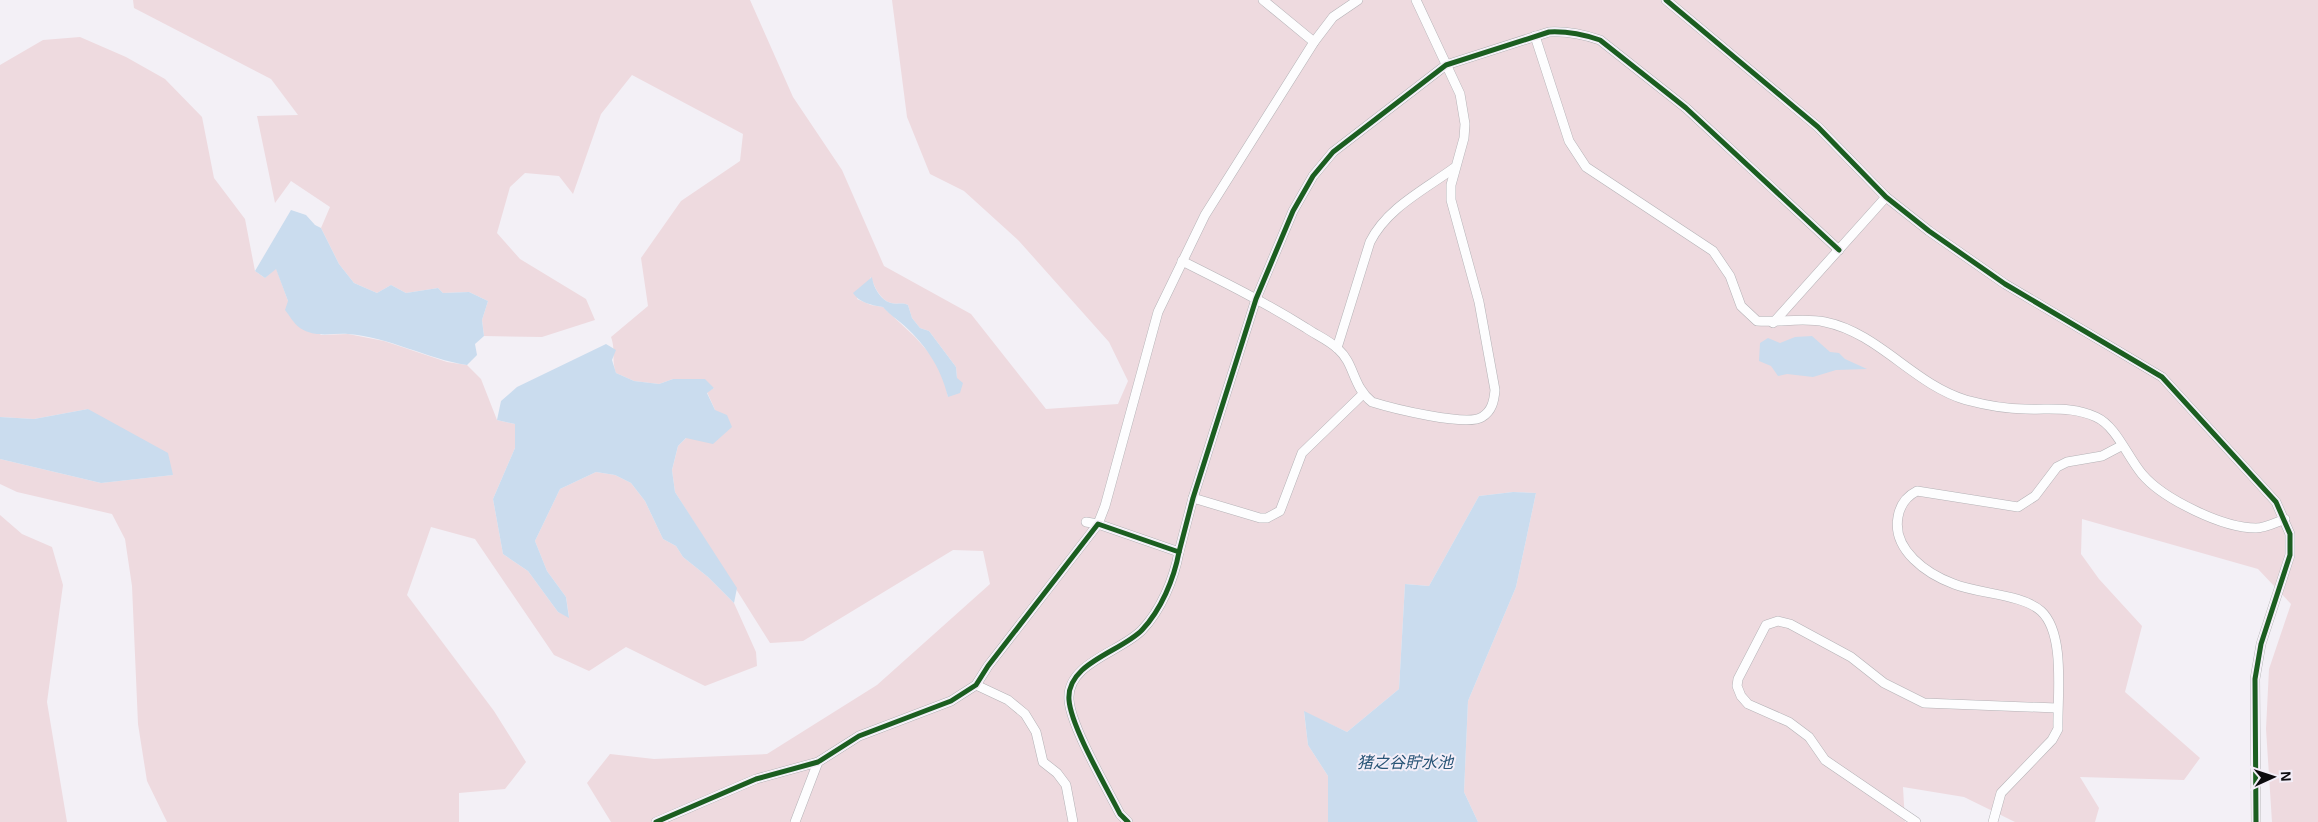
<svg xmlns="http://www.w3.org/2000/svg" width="2318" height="822" viewBox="0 0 2318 822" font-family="Helvetica,'Noto Sans JP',sans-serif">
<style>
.green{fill:#eedadf;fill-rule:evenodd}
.water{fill:#cadcee}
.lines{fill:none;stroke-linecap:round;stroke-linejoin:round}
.minor-casing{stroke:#b4b2b6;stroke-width:10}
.minor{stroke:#fdfdfe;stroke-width:9}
.cycleway-casing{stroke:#f3eef8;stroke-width:8}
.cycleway{stroke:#1b5e20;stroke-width:5}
.labels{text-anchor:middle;stroke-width:4;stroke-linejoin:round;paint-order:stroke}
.water-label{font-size:16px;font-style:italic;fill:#285476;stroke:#f3eef8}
</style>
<rect width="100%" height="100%" fill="#f3f0f6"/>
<g class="green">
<path d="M 133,0 L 750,0 L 793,97 L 842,170 L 884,266 L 971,314 L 1046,409 L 1118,404 L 1128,381 L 1109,342 L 1019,241 L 964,191 L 930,174 L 907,117 L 892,0 L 2318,0 L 2318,822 L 2272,822 L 2266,729 L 2269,669 L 2291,604 L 2258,569 L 2082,519 L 2081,554 L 2099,579 L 2142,626 L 2125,692 L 2200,758 L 2184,780 L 2080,777 L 2099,808 L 2095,822 L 2015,822 L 1964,797 L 1903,787 L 1905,822 L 1478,822 L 1464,792 L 1468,701 L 1516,587 L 1536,493 L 1513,492 L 1479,496 L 1429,586 L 1405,584 L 1399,689 L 1347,732 L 1304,712 L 1308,745 L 1328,776 L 1328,822 L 611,822 L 587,783 L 610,754 L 654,759 L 767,754 L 877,685 L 990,584 L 983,551 L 953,550 L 803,641 L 770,643 L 675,492 L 672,470 L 678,446 L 715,410 L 707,392 L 714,388 L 673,379 L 659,384 L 634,381 L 616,373 C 611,359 616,351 611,337 L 648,306 L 641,258 L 681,201 L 740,161 L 743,134 L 632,75 L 601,114 L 573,194 L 559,176 L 525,173 L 510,187 L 497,233 L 520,259 L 586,299 L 595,320 L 542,337 L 484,336 L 482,320 L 488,301 L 469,292 L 443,293 L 438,288 L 406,293 L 391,285 L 377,293 L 354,283 L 339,264 L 321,228 L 330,207 L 291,181 L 275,203 L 257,116 L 298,115 L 271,79 L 134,8 ZM 871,277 C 874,286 880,300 891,303 C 897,305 902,302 908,305 L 912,318 L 920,328 L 929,331 L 956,367 L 957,378 L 948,397 L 944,378 L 931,355 L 915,337 L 883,307 L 871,305 L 857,299 Z"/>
<path d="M 80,37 L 126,57 L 165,79 L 202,117 L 214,178 L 245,219 L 255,271 L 265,278 L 276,268 L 288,301 L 321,335 L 348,334 L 384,341 L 447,362 L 467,365 L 481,379 L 497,420 L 515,424 L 515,448 L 493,499 L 503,554 L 528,571 L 558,612 L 569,617 L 566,597 L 547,571 L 535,541 L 560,489 L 596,472 L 615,475 L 631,483 L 645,501 L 663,539 L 676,546 L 683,557 L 708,577 L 734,603 L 756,652 L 757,666 L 705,686 L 626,647 L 589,671 L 554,655 L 475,539 L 431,527 L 407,595 L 494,711 L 526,762 L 505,789 L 459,793 L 459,822 L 167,822 L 147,781 L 138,724 L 132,586 L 125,539 L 112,514 L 17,492 L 0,484 L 0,459 L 101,483 L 173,475 L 88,409 L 34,419 L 0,417 L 0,65 L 43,40 Z"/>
<path d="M 0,515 L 22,534 L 52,547 L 63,585 L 47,702 L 67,822 L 0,822 Z"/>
</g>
<g class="water">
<path d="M 291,210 L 306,215 L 315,225 L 321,228 L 339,264 L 354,283 L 377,293 L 391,285 L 406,293 L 438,288 L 443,293 L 469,292 L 488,301 L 482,320 L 484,336 L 475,344 L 477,355 L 467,365 C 427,359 389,337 348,334 C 331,333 315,338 300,328 C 294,324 289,315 285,310 L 288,301 L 276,269 L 265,278 L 255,271 Z"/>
<path d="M 872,277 C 873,286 880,300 891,303 C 897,305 902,302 908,305 L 912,318 L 920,328 L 929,331 L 956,367 L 957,378 L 963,383 L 960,393 L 948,397 C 941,367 924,342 900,322 C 894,317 889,314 883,307 C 871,305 860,303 853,293 Z"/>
<path d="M 1812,336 L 1830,352 L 1839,353 L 1845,359 L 1867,369 L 1836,370 L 1813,377 L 1787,374 L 1778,376 L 1771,366 L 1759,361 L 1760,343 L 1768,338 L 1780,343 L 1795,337 Z"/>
<path d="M 606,344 L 616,350 L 612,360 L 616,373 L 634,381 L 659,384 L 673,379 L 705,379 L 714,388 L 707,393 L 715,410 L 727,415 L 732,427 L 713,444 L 686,438 L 678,446 L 672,470 L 675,492 L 737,588 L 734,603 L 708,577 L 683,557 L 676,546 L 663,539 L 645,501 L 631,483 L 615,475 L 596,472 L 560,489 L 535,541 L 547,571 L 566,597 L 569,618 L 558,612 L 528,571 L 503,554 L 493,499 L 515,448 L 515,424 L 497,420 L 501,401 L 517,387 Z"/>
<path d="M 88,409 L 168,453 L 173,475 L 101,483 L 0,459 L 0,417 L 34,419 Z"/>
<path d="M 1513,492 L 1536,493 L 1516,587 L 1468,701 L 1464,792 L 1478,822 L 1328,822 L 1328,776 L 1308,745 L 1304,711 L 1347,732 L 1399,689 L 1405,584 L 1429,586 L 1479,496 Z"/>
</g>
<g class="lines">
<g class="minor-casing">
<g id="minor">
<path d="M 1263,0 L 1314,42"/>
<path d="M 1666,0 L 1818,127 L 1886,197 L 1929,231 L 2005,284 L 2162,377 L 2276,502 L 2290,534 L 2290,555 L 2261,644 L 2255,679 L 2256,822"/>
<path d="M 1535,36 L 1569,141 L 1586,167 L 1713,251 L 1730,276 L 1741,306 L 1757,321 C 1779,323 1803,317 1825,322 C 1879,333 1913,384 1966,400 C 1985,405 2006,409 2025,409 C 2051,410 2072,406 2096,417 C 2116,426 2127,456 2142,474 C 2163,499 2223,528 2256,528 C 2265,528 2277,522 2285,519"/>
<path d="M 1182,261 C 1224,282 1266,303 1306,328 C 1316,335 1329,340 1338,349 C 1355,364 1352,386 1372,402 C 1391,408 1467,427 1482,417 C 1492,411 1494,401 1495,390 L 1479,302 L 1451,200 L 1451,185 L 1464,138 L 1465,124 L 1460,94 L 1416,0"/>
<path d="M 1773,323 L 1886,197"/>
<path d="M 1337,348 L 1370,242 C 1387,208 1424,190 1454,168"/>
<path d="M 1193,498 L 1260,518 L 1267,518 L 1280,511 L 1302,453 L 1363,394"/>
<path d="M 1086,522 L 1098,524 L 1105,506 L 1158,312 L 1205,215 L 1314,42 L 1333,17 L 1358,0"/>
<path d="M 1179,552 L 1193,498 L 1256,299 L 1293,211 L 1313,176 L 1333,152 L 1446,65 L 1549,32 C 1567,31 1582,34 1600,40 L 1686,108 L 1839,250"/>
<path d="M 976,685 L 1008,700 L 1025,714 L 1036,732 L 1043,762 L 1057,773 L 1066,785 L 1073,822"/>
<path d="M 656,822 L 756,779 L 818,762 L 859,736 L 951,701 L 976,685 L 988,666 L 1098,524 L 1179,552 C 1174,579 1161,610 1142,630 C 1121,652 1066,663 1069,700 C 1071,727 1107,788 1120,814 L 1128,822"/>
<path d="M 795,822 L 818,762"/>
<path d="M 1916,822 L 1825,760 L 1809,737 L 1789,722 L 1748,704 L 1741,696 L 1737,686 L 1738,679 L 1766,625 L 1778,621 L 1790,624 L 1851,657 L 1884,683 L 1924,703 L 2057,708"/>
<path d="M 1993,822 L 2001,793 L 2052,740 L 2058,729 C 2057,697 2066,634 2041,611 C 2022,594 1979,594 1954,584 C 1927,574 1892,550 1898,517 C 1900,505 1907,496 1917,491 L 2018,507 L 2035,496 L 2057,467 L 2067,462 L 2102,456 L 2121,446"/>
</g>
</g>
<use href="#minor" class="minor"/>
<g class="cycleway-casing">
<g id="cycleway">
<path d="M 1666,0 L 1818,127 L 1886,197 L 1929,231 L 2005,284 L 2162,377 L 2276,502 L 2290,534 L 2290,555 L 2261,644 L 2255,679 L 2256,822"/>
<path d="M 1179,552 L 1193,498 L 1256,299 L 1293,211 L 1313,176 L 1333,152 L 1446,65 L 1549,32 C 1567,31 1582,34 1600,40 L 1686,108 L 1839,250"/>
<path d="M 656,822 L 756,779 L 818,762 L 859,736 L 951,701 L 976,685 L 988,666 L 1098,524 L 1179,552 C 1174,579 1161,610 1142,630 C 1121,652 1066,663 1069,700 C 1071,727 1107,788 1120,814 L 1128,822"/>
</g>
</g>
<use href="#cycleway" class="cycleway"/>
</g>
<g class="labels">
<g class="water-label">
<text x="1405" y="768">猪之谷貯水池</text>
</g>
</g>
<g transform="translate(2273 777) rotate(87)" stroke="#f3eef8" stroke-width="4" paint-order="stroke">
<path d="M0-4L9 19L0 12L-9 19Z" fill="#0c0b0e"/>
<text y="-8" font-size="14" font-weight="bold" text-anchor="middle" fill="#0c0b0e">N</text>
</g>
</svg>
